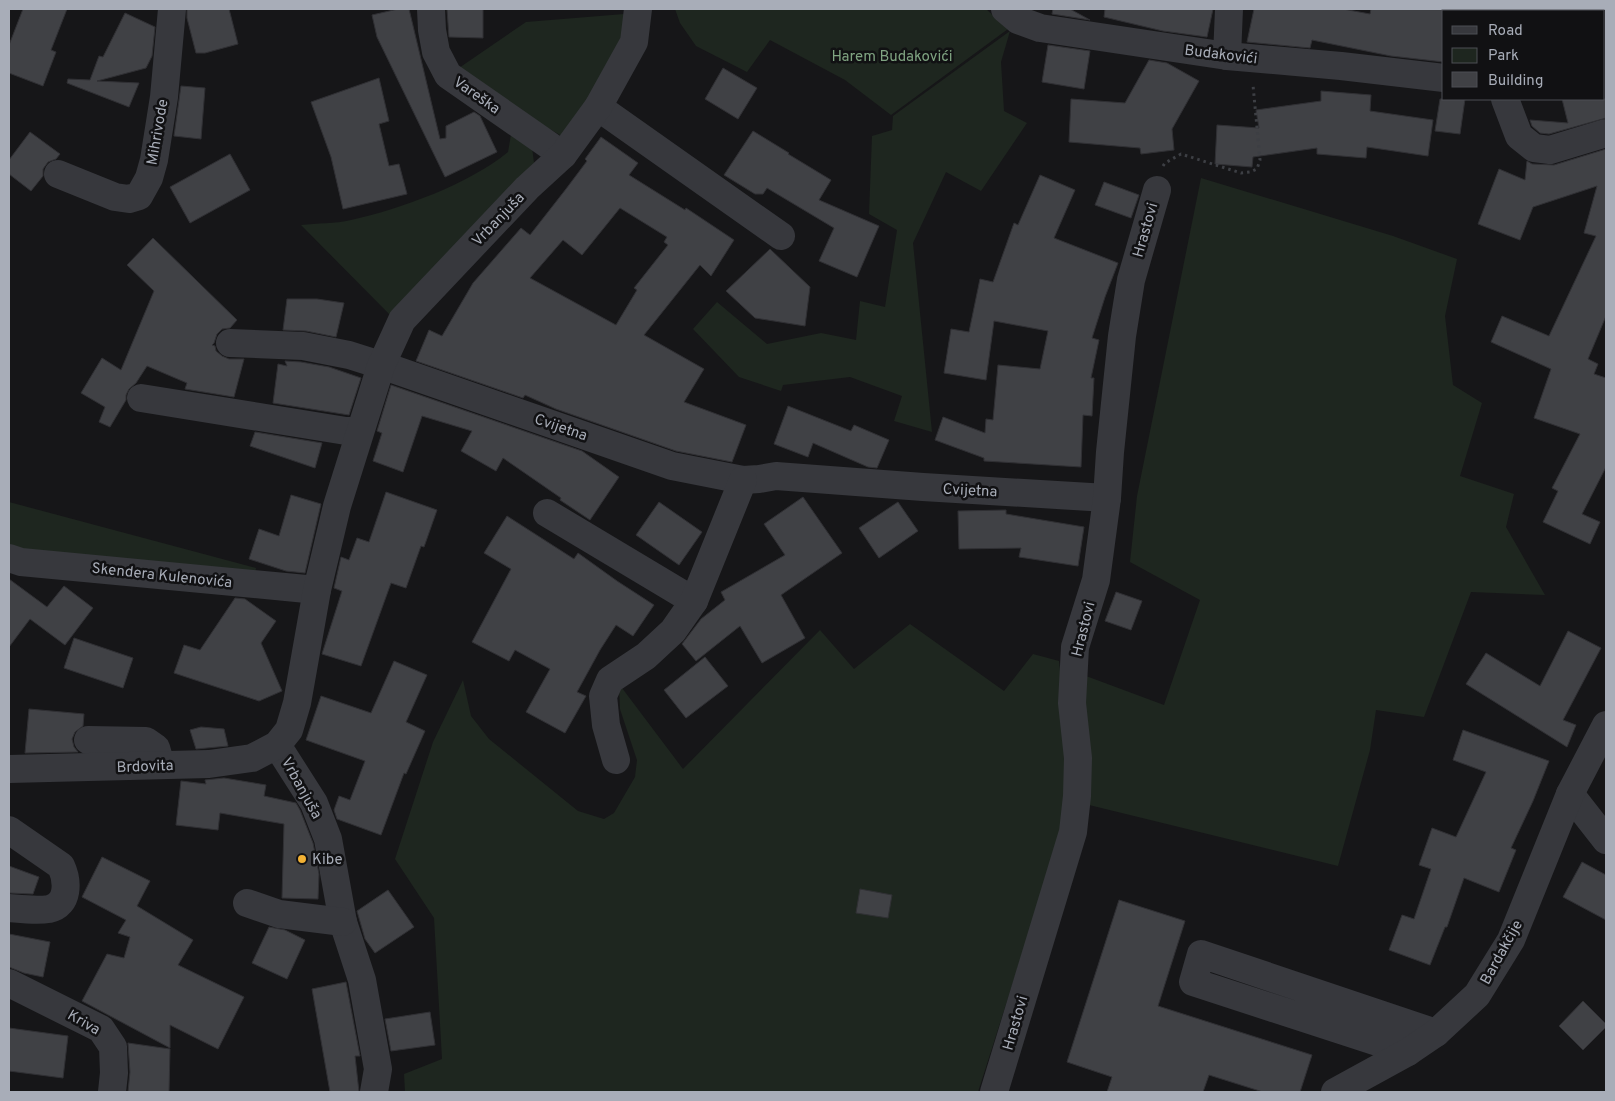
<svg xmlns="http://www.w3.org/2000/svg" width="1615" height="1101" viewBox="0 0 1615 1101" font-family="Overpass,sans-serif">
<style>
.green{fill:#1e261f}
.building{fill:#404145;stroke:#303034;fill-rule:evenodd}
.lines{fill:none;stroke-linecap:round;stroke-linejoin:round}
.path{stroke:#3d3f44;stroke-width:3;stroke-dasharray:2.5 4;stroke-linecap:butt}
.minor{stroke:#37383d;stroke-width:28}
.poi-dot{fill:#f2b134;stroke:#111113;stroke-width:2}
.labels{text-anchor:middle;stroke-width:5;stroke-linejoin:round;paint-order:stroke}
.street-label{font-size:15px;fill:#a8adb8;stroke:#111113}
.park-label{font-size:15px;fill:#7fa381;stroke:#111113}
.poi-label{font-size:15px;fill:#a8adb8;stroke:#111113;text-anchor:start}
</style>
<rect width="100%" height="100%" fill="#161618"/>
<g class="green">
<path d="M 675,9 L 986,9 L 1008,29 L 891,115 L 845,80 L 770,40 L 747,72 L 696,46 L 680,23 Z"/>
<path d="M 624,14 L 624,49 L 567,136 L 560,135 L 489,94 L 456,70 L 526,22 Z"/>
<path d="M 1010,31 L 1001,62 L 1004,111 L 1027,123 L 981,191 L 946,172 L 913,243 L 932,432 L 894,421 L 902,396 L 850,377 L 783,385 L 781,391 L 739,377 L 693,329 L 717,302 L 767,344 L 821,333 L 856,340 L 860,301 L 885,307 L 897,230 L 869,214 L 872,136 L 892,130 L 893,116 Z"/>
<path d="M 513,123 L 532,147 L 534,163 L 393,318 L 301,225 C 317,223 335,224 351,220 C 401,209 469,184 508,152 Z"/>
<path d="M 1201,178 L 1393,236 L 1457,259 L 1445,316 L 1453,385 L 1482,403 L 1460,476 L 1514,494 L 1506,527 L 1545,595 L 1471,592 L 1424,717 L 1376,710 L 1370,750 L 1338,866 L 1085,804 L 1078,673 L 1164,705 L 1200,600 L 1130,562 L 1137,496 Z"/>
<path d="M 9,502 L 256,568 L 255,575 L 9,550 Z"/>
<path d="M 910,624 L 1004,691 L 1033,654 L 1059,661 L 1068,749 L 1062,829 L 978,1092 L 405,1092 L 404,1074 L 442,1059 L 434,918 L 395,859 L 433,742 L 463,680 L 471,716 L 489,739 L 578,811 L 604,819 L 614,813 L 635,777 L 637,760 L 620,709 L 619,684 L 683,769 L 820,630 L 854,669 Z"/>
</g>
<g class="building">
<path d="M 23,9 L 67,9 L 51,50 L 56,52 L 43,86 L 9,73 L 9,45 Z"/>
<path d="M 187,9 L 229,9 L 238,44 L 205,53 L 196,53 L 187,18 Z"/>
<path d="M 398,9 L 409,9 L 440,139 L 446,138 L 446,126 L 474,112 L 480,116 L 497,152 L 445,177 L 377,37 L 372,15 Z"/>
<path d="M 447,9 L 483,9 L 483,38 L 449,37 Z"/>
<path d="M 1053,9 L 1070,9 L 1090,20 L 1052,14 Z"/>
<path d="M 1105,9 L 1213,9 L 1207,37 L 1163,31 L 1104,17 Z"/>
<path d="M 1254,9 L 1343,9 L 1370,14 L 1371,9 L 1444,9 L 1444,62 L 1391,56 L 1312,40 L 1310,48 L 1247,42 Z"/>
<path d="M 125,13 L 155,27 L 152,56 L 146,68 L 97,81 L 139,83 L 129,107 L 67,83 L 68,79 L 90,80 L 99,56 L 103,57 Z"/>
<path d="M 1048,45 L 1090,51 L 1084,89 L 1042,82 Z"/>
<path d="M 1149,60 L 1167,63 L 1199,81 L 1172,129 L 1174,150 L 1141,154 L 1140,148 L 1069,142 L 1071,99 L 1125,103 Z"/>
<path d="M 723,68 L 757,88 L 738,119 L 705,99 Z"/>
<path d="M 379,78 L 389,121 L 379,124 L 389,166 L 399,164 L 407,194 L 343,209 L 331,157 L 311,102 Z"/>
<path d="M 181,86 L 205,88 L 201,139 L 174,136 Z"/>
<path d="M 1321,91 L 1371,95 L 1370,111 L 1433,120 L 1428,156 L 1367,147 L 1366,158 L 1317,154 L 1317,148 L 1253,157 L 1252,167 L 1215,164 L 1217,125 L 1259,128 L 1256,110 L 1321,101 Z"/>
<path d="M 1440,99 L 1465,99 L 1460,134 L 1435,131 Z"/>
<path d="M 1562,99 L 1606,99 L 1606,118 L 1549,134 L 1540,133 L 1532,126 L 1530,120 L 1568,123 Z"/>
<path d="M 753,131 L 789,153 L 788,154 L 831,180 L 819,200 L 879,226 L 857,277 L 819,261 L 834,228 L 767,188 L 763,194 L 755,194 L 724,175 Z"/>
<path d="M 30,132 L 60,154 L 56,159 L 48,162 L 43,169 L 43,176 L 31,191 L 9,174 L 9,160 Z"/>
<path d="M 601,137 L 638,163 L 629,175 L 685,210 L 686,208 L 734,240 L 711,276 L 700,265 L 644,335 L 704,369 L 684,402 L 746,425 L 732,462 L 676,451 L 556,409 L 525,395 L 523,398 L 416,361 L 429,330 L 442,336 L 473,283 L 521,228 L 530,235 L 566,189 L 587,161 L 585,159 ZM 620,208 L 667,237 L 664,242 L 668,245 L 634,288 L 637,290 L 616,325 L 530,278 L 563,240 L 582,255 Z"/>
<path d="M 1606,149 L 1606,316 L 1588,359 L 1598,364 L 1594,374 L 1606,378 L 1606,467 L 1582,514 L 1600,522 L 1590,544 L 1543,522 L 1558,491 L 1552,488 L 1580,434 L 1534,418 L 1551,369 L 1491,342 L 1502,316 L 1549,336 L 1596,236 L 1584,233 L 1597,186 L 1533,207 L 1520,240 L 1478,224 L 1499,169 L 1525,180 L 1527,161 L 1532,164 L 1554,165 Z"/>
<path d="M 230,154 L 250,190 L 190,223 L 170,187 Z"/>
<path d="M 1040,175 L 1075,190 L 1054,238 L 1118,263 L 1105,297 L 1092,338 L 1099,340 L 1091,378 L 1094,378 L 1092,416 L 1083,415 L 1081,467 L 984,461 L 984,458 L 935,440 L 943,417 L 985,433 L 986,419 L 993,420 L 998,365 L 1040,369 L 1048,331 L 994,321 L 986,380 L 944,373 L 951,329 L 969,332 L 980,279 L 993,282 L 1014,223 L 1018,225 Z"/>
<path d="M 1104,182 L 1139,195 L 1131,218 L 1095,205 Z"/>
<path d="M 153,238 L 237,320 L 230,328 L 222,329 L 217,334 L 214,343 L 212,345 L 215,346 L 216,351 L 222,356 L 229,359 L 244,359 L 234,397 L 185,389 L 187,383 L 147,366 L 136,383 L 129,389 L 126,395 L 126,400 L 110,427 L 99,422 L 105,407 L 81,393 L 102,358 L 121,370 L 154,291 L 127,265 Z"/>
<path d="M 770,249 L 810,287 L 805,326 L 755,318 L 726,291 Z"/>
<path d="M 287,299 L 317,299 L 344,303 L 336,337 L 306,331 L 283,330 Z"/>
<path d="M 285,361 L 301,362 L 329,367 L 361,378 L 349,415 L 273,403 L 278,364 L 287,366 Z"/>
<path d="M 391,385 L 582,451 L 619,477 L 590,520 L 560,500 L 561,498 L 503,458 L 496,471 L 461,451 L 472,431 L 422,416 L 403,472 L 373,461 L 382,433 L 377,431 Z"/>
<path d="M 788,406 L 851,431 L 854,425 L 889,440 L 877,468 L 868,467 L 813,443 L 808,457 L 774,444 Z"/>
<path d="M 255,432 L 322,443 L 315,468 L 250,446 Z"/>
<path d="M 386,492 L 437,510 L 424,547 L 421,546 L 406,588 L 391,583 L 361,666 L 322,654 L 342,591 L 334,588 L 341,557 L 349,560 L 357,538 L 369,542 Z"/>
<path d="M 291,495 L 321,504 L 305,573 L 286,571 L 249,559 L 259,529 L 279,536 Z"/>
<path d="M 803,497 L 842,553 L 781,595 L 805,638 L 762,663 L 740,626 L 696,661 L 682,644 L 701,619 L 725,600 L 721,592 L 785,555 L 764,524 Z"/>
<path d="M 659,502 L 702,532 L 679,565 L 636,535 Z"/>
<path d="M 898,502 L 918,531 L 879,558 L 859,528 Z"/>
<path d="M 1006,510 L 1006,514 L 1084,527 L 1078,566 L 1019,557 L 1021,548 L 959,549 L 958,511 Z"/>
<path d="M 507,516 L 574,559 L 578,553 L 617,581 L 654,605 L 633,636 L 616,625 L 600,650 L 577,692 L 586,696 L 565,733 L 526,712 L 550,669 L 515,650 L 509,661 L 472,642 L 511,569 L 484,553 Z"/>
<path d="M 9,579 L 47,607 L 64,586 L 93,608 L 65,645 L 30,619 L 9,647 Z"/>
<path d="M 1116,592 L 1142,601 L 1131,630 L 1105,621 Z"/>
<path d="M 235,598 L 245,599 L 276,621 L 261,643 L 282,691 L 259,701 L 174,673 L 184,645 L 200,650 Z"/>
<path d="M 1568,631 L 1601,648 L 1563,720 L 1576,725 L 1567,747 L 1466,684 L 1486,653 L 1540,686 Z"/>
<path d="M 74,638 L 133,658 L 123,688 L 64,668 Z"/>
<path d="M 705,657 L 728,686 L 686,718 L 664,690 Z"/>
<path d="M 394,661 L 427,675 L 406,722 L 425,731 L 406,774 L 404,773 L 381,835 L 337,819 L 334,810 L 339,796 L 350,800 L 365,761 L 306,740 L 321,696 L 371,713 Z"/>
<path d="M 29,709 L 84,714 L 83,726 L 75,732 L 72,739 L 74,747 L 78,752 L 25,753 Z"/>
<path d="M 201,727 L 224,729 L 228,746 L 196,749 L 190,730 Z"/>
<path d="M 1463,730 L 1549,761 L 1533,801 L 1511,848 L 1516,850 L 1499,892 L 1464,878 L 1447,927 L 1445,927 L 1430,965 L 1389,950 L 1402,915 L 1414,919 L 1431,869 L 1419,865 L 1432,828 L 1456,837 L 1486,772 L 1453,760 Z"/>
<path d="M 224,778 L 266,785 L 264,796 L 296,803 L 300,810 L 313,843 L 319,874 L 318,899 L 282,898 L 284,824 L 220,813 L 218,830 L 176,825 L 181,781 L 206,784 L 205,780 Z"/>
<path d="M 102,857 L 150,881 L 137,906 L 193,940 L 178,965 L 244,997 L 218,1049 L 170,1025 L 170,1048 L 82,1001 L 107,954 L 124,958 L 130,937 L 118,933 L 126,920 L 82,897 Z"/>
<path d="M 1582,862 L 1606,875 L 1606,920 L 1563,897 Z"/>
<path d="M 9,866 L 39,877 L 33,894 L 9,893 Z"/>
<path d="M 860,889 L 892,895 L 888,918 L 856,913 Z"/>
<path d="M 388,890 L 414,927 L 375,953 L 365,939 L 357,911 Z"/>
<path d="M 1119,900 L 1185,921 L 1158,1006 L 1312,1055 L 1300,1092 L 1263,1092 L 1209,1075 L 1203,1092 L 1107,1092 L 1112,1077 L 1067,1062 Z"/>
<path d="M 269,927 L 285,930 L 305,940 L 287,979 L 252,963 Z"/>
<path d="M 9,934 L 50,942 L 43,977 L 24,973 L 9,967 Z"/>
<path d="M 346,982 L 360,1056 L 355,1056 L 359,1092 L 330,1092 L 312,989 Z"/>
<path d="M 1583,1001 L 1606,1024 L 1606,1027 L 1583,1050 L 1559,1026 Z"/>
<path d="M 430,1012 L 435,1045 L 391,1051 L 385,1019 Z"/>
<path d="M 9,1028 L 68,1036 L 63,1078 L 9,1071 Z"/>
<path d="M 128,1043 L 170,1049 L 169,1092 L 128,1092 L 130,1072 Z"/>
</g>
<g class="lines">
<path class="path" d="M 1163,166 L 1165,163 L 1181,154 L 1241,173 L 1250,172 L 1257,169 L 1260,160 L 1253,85"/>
<g class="minor">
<path d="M 431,9 L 432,30 L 436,52 L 448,75 L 563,155"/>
<path d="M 1005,9 L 1018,20 L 1040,28 L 1227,56 L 1341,66 L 1444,78"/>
<path d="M 1501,11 L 1501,9"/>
<path d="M 1227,56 L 1229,9"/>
<path d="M 1505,99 L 1519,136 L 1534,148 L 1550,150 L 1606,133"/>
<path d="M 598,107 L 781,236"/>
<path d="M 58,174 L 115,197 L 129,199 L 139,196 L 149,178 L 154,160 L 164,97 L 172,9"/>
<path d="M 230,343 L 303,346 L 349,355 L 387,367 L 672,466 L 743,480 L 759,479 L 776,476 L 923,487 L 1107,498"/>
<path d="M 141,398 L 346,431 L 359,431"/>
<path d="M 547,513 L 694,601"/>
<path d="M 9,558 L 21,562 L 317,590"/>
<path d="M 88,740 L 146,741 L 156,748 L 161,765"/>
<path d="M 277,745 L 314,803 L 328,839 L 343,922 L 362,980 L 378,1069 L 374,1092"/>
<path d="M 616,760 L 606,725 L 603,696 L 610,680 L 646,656 L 673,631 L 694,601 L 743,480"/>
<path d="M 9,769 L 209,764 L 252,758 L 277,745 L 289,730 L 297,703 L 317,590 L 337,506 L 381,366 L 402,320 L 527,188 L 563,155 L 598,107 L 634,42 L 638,9"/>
<path d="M 1570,794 L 1606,840"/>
<path d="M 9,830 L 61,866 C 68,881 69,905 49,909 C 36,911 21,909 9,908"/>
<path d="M 247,903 L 279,914 L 343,922"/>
<path d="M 9,983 L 101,1029 L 113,1047 L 114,1073 L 112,1092"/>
<path d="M 1408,1052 L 1193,982 L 1201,954 L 1436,1033"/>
<path d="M 994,1092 L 1073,832 L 1077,796 L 1078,758 L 1072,703 L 1075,647 L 1096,580 L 1107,498 L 1110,452 L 1122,336 L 1131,280 L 1157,190"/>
<path d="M 1335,1092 L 1408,1052 L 1436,1033 L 1477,995 L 1511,940 L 1570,794 L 1606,725"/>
</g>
</g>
<circle class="poi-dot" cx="302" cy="859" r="5"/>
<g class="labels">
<g class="street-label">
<text transform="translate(1221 54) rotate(7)" y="5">Budakovići</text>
<text transform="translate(477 95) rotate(35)" y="5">Vareška</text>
<text transform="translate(157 132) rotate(-80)" y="5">Mihrivode</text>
<text transform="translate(498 219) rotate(-46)" y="5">Vrbanjuša</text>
<text transform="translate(1145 230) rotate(-74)" y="5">Hrastovi</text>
<text transform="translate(561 427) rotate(19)" y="5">Cvijetna</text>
<text transform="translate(970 490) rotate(3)" y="5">Cvijetna</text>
<text transform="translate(162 575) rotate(6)" y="5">Skendera Kulenovića</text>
<text transform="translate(1083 629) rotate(-76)" y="5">Hrastovi</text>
<text transform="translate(145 766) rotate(-2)" y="5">Brdovita</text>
<text transform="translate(302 788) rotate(61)" y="5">Vrbanjuša</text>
<text transform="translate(1501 952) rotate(-61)" y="5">Bardakčije</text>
<text transform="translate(84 1022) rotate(30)" y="5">Kriva</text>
<text transform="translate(1015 1023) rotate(-74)" y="5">Hrastovi</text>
</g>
<g class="park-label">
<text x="892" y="61">Harem Budakovići</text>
</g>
<g class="poi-label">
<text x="312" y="864">Kibe</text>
</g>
</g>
<rect width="1615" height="1101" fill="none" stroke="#a8adb8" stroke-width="20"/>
<rect x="1442" y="10" width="162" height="90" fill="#111113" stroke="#4d4f55"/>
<rect x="1452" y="26" width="25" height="8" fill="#37383d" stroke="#4d4f55"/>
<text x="1488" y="35" font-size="15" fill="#a8adb8">Road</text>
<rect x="1452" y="48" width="25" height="15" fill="#1e261f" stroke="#4d4f55"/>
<text x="1488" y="60" font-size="15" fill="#a8adb8">Park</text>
<rect x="1452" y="72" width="25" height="15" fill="#404145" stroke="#4d4f55"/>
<text x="1488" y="85" font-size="15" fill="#a8adb8">Building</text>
</svg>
